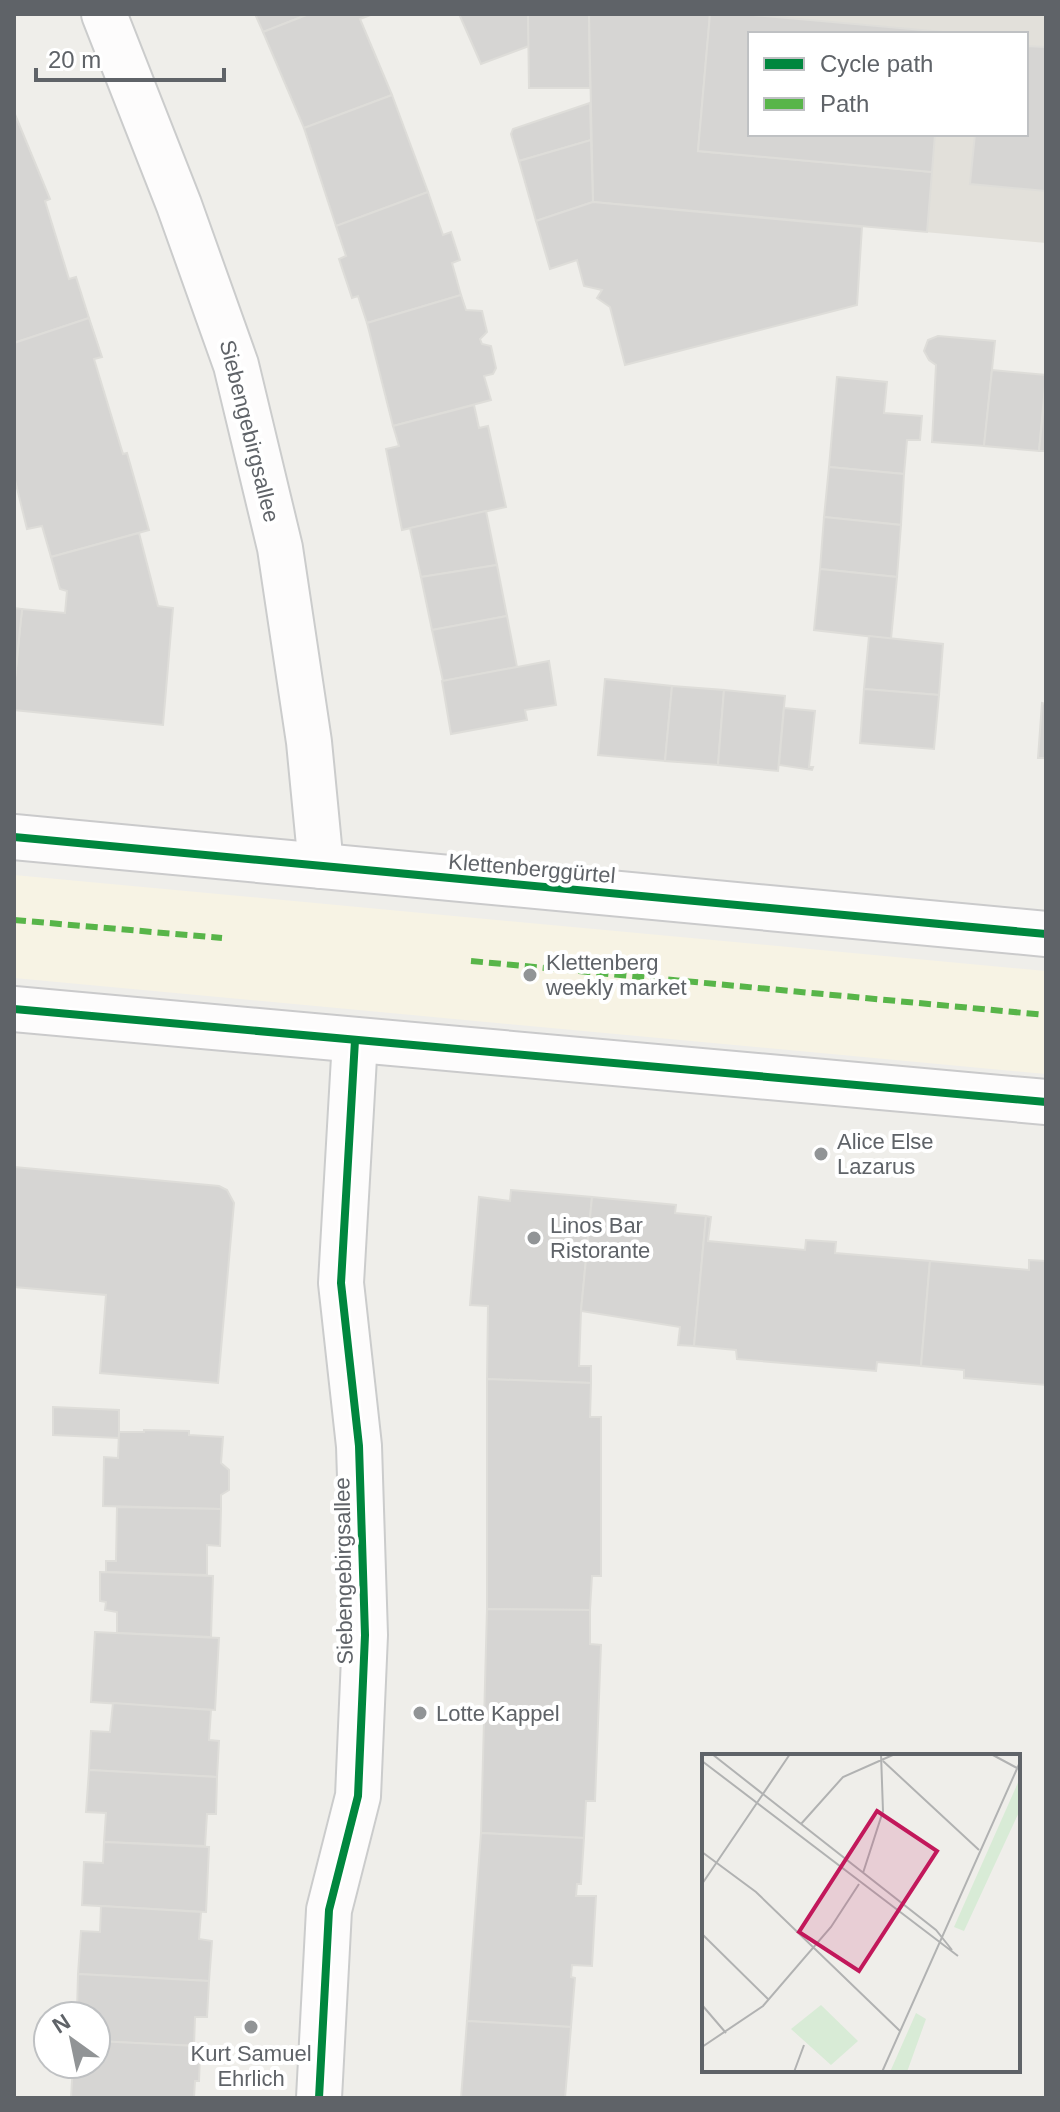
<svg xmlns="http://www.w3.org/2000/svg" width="1060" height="2112" viewBox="0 0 1060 2112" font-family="Helvetica,sans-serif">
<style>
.commercial{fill:#f7f3e4}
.education{fill:#e2e0da;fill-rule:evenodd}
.building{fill:#d6d5d3;stroke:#deddd9;stroke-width:2}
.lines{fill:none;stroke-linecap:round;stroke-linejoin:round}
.street-casing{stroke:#cbcccc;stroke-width:48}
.secondary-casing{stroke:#cacacb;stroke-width:48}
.street{stroke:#fdfcfc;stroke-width:44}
.secondary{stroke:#fdfcfc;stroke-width:44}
.quiet{stroke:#58b549;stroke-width:6;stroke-dasharray:12 6;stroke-linecap:butt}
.cycleway-casing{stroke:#fff;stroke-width:13}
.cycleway{stroke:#00873e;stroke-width:8}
.poi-dot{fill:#919496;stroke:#fff;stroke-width:3}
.labels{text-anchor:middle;stroke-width:8;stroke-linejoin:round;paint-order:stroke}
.street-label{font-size:22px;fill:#5f6368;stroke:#fff}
.poi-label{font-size:22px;fill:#5f6368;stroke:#fff;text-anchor:start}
.inset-road{fill:none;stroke:#b1b2b2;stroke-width:2}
.view{fill:#c2185b;fill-opacity:0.15;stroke:#c2185b;stroke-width:4}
.inset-edge{fill:none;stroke:#5f6368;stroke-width:4}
</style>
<rect width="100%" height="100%" fill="#efeeea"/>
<path class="commercial" d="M 14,875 L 1046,971 L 1046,1074 L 14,978 Z"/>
<path class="education" d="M 589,14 L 1046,14 L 1046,243 L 593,202 ZM 750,34 L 1026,34 L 1026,134 L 750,134 Z"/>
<g class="building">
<path d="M 255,14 L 309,14 L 263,32 Z"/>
<path d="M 309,14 L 373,14 L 360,19 L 392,95 L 304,128 L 263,32 Z"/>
<path d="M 459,14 L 528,14 L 529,46 L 481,64 Z"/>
<path d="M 528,14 L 589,14 L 590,88 L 529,88 Z"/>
<path d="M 589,14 L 710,14 L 698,151 L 932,172 L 927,232 L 593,202 Z"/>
<path d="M 710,14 L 743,14 L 945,32 L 944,34 L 750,34 L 750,134 L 935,134 L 932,172 L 698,151 Z"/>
<path d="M 1026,46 L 1046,47 L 1046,191 L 970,184 L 975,134 L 1026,134 Z"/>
<path d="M 392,95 L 428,192 L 336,226 L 304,128 Z"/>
<path d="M 590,103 L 591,140 L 519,161 L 511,134 L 513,129 Z"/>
<path d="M 14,112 L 50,199 L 45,201 L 69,279 L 76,277 L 89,318 L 14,343 Z"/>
<path d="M 591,140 L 593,202 L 536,221 L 519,161 Z"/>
<path d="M 428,192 L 443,235 L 451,232 L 460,260 L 452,263 L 461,295 L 367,323 L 358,296 L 352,298 L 339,259 L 346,256 L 336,226 Z"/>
<path d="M 593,202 L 862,227 L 857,305 L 625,365 L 610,307 L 597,298 L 602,290 L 584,286 L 577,260 L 550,269 L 536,221 Z"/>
<path d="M 461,295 L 466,310 L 482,311 L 487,332 L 480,339 L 482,344 L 491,346 L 496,368 L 493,374 L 484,376 L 491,400 L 393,426 L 367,323 Z"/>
<path d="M 89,318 L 102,357 L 94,359 L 123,454 L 127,453 L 149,530 L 51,557 L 42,526 L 27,529 L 14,476 L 14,343 Z"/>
<path d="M 938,336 L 995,341 L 984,446 L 932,442 L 936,365 L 929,360 L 924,351 L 928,340 Z"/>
<path d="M 992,370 L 1046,375 L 1039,451 L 984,446 Z"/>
<path d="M 837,377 L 887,382 L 884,413 L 922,416 L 920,440 L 907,440 L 904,474 L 829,467 Z"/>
<path d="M 1046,384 L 1046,451 L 1039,451 Z"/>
<path d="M 474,405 L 479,428 L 488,426 L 506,507 L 402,530 L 386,449 L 399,446 L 393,426 Z"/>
<path d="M 829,467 L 904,474 L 901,525 L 824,517 Z"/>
<path d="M 486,511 L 497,565 L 421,577 L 410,528 Z"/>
<path d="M 824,517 L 901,525 L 897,577 L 820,569 Z"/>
<path d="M 139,533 L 158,606 L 173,608 L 163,725 L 14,710 L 14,688 L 22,609 L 65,613 L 67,591 L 60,589 L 51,557 Z"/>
<path d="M 497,565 L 507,616 L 432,630 L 421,577 Z"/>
<path d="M 820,569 L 897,577 L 891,639 L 814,630 Z"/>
<path d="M 14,608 L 22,609 L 14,688 Z"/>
<path d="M 507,616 L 517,667 L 443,681 L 432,630 Z"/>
<path d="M 869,636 L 943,644 L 939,695 L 864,689 Z"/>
<path d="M 549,661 L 556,705 L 525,710 L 527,720 L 451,734 L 442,681 Z"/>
<path d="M 605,679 L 672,686 L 665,761 L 598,755 Z"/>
<path d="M 672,686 L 724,690 L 718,765 L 665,761 Z"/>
<path d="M 864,689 L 939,695 L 934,749 L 860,743 Z"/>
<path d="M 724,690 L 785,696 L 778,771 L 718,765 Z"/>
<path d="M 1042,703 L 1046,704 L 1046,758 L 1038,758 Z"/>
<path d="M 784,708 L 815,711 L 809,767 L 813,767 L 812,770 L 779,765 Z"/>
<path d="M 14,1167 L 219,1186 L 227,1190 L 234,1203 L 218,1383 L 100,1373 L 106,1295 L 14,1287 Z"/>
<path d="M 511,1190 L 592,1197 L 581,1311 L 579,1366 L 591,1366 L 591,1383 L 487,1379 L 488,1306 L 470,1305 L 479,1197 L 510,1201 Z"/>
<path d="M 592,1197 L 676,1205 L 675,1213 L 706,1216 L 694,1346 L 678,1345 L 680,1327 L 581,1311 Z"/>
<path d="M 706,1216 L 711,1217 L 708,1241 L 805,1250 L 806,1240 L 836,1242 L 835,1253 L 930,1261 L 921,1366 L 877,1362 L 876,1371 L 737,1359 L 736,1350 L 694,1346 Z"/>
<path d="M 1029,1260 L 1046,1261 L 1046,1385 L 964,1378 L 964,1370 L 921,1366 L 930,1261 L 1029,1270 Z"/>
<path d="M 487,1379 L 591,1383 L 590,1417 L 601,1417 L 601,1576 L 592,1576 L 590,1610 L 487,1609 Z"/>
<path d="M 53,1407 L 119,1410 L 119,1438 L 53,1435 Z"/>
<path d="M 144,1430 L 189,1431 L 189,1435 L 223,1437 L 221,1463 L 229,1470 L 229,1490 L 221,1495 L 221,1509 L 103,1506 L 104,1457 L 118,1458 L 119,1432 L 144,1432 Z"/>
<path d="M 117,1507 L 221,1509 L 220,1546 L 207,1545 L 207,1575 L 106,1572 L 106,1561 L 116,1561 Z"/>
<path d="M 100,1572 L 213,1576 L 211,1637 L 117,1633 L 117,1612 L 105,1610 L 106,1602 L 100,1601 Z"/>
<path d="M 487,1609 L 590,1610 L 590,1644 L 601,1645 L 595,1801 L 586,1801 L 584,1838 L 481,1833 Z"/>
<path d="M 95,1632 L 219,1638 L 215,1710 L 91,1702 Z"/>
<path d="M 113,1703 L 211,1710 L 209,1740 L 219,1741 L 217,1777 L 89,1770 L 91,1731 L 110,1732 Z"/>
<path d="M 89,1770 L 217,1777 L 216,1814 L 207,1814 L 205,1846 L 104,1842 L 106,1813 L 86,1812 Z"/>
<path d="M 481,1833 L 584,1838 L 581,1884 L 577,1884 L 576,1896 L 596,1896 L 592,1966 L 572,1965 L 571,1977 L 575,1978 L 571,2027 L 467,2021 Z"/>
<path d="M 104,1842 L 209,1847 L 206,1912 L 82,1905 L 84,1862 L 103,1863 Z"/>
<path d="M 101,1906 L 201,1912 L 199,1939 L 212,1941 L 209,1981 L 78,1974 L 81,1931 L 100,1932 Z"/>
<path d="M 78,1974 L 209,1981 L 207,2017 L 195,2017 L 194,2046 L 96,2041 L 95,2012 L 77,2011 Z"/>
<path d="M 467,2021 L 571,2027 L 565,2098 L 461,2098 Z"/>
<path d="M 96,2041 L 197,2046 L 196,2055 L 200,2056 L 199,2081 L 195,2081 L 194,2098 L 71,2098 L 73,2064 L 96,2064 Z"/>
</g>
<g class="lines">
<g class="street-casing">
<g id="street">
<path d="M 104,14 L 179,205 L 236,365 L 280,548 L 309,742 L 321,866"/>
<path d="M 319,2098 L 329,1910 L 358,1796 L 365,1635 L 359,1446 L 341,1283 L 355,1040"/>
</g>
</g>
<g class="secondary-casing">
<g id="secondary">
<path d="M 14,837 L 1046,934"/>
<path d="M 14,1009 L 1046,1102"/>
</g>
</g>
<use href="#street" class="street"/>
<use href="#secondary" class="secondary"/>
<g class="quiet">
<path d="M 14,920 L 222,938"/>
<path d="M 471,961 L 1046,1015"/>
</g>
<g class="cycleway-casing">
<g id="cycleway">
<path d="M 14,837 L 1046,934"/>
<path d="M 14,1009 L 1046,1102"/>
<path d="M 319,2098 L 329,1910 L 358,1796 L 365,1635 L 359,1446 L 341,1283 L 355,1040"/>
</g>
</g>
<use href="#cycleway" class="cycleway"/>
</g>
<g class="poi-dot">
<circle cx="530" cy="975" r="8"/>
<circle cx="821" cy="1154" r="8"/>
<circle cx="534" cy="1238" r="8"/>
<circle cx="420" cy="1713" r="8"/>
<circle cx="251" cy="2027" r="8"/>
</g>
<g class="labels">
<g class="street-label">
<text transform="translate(250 431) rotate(76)" y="8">Siebengebirgsallee</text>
<text transform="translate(532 868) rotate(5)" y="8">Klettenberggürtel</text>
<text transform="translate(343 1571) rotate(-91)" y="8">Siebengebirgsallee</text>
</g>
<g class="poi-label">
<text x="546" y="970">Klettenberg<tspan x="546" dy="25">weekly market</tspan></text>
<text x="837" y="1149">Alice Else<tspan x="837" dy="25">Lazarus</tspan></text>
<text x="550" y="1233">Linos Bar<tspan x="550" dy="25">Ristorante</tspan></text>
<text x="436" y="1721">Lotte Kappel</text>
<text x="251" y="2061" text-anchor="middle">Kurt Samuel<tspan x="251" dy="25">Ehrlich</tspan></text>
</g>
</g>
<g transform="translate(702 1754)">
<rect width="318" height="318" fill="#efeeea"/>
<path d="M 318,24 L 318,56 L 262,177 L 252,173 ZM 119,251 L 156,287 L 129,311 L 89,275 ZM 214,259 L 224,265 L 205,318 L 188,318 Z" fill="#d8ebd6"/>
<path class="inset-road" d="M 10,0 L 234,176 L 250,196M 289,0 L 315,14M 0,7 L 256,202M 181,7 L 277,96M 99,70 L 141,23 L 193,0M 0,98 L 54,138 L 198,277M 161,119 L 181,57 L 179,0M 0,130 L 88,0M 0,180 L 66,245M 0,251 L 24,279M 0,293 L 61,252 L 129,173 L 157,130M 92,318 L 102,291M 180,318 L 318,8"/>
<path class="view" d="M 175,57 L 235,97 L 157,217 L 97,178 Z"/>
<rect width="318" height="318" class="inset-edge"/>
</g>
<rect width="1060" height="2112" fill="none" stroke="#5f6368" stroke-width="32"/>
<rect x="748" y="32" width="280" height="104" fill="#ffffff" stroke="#bfc1c3" stroke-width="2"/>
<rect x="764" y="58" width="40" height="12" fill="#00873e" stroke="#bfc1c3" stroke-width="2"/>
<text x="820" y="72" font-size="24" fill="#5f6368">Cycle path</text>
<rect x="764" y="98" width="40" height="12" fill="#58b549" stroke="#bfc1c3" stroke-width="2"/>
<text x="820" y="112" font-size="24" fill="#5f6368">Path</text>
<g transform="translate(72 2040) rotate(327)"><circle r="38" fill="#ffffff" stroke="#bfc1c3" stroke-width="2"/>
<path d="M0-6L14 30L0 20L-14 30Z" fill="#919496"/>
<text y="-12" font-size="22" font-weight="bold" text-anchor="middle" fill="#5f6368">N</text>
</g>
<path d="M36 68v12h188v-12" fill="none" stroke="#5f6368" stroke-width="4"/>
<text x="48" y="68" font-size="24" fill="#5f6368" stroke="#ffffff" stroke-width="6" paint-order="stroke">20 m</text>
</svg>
